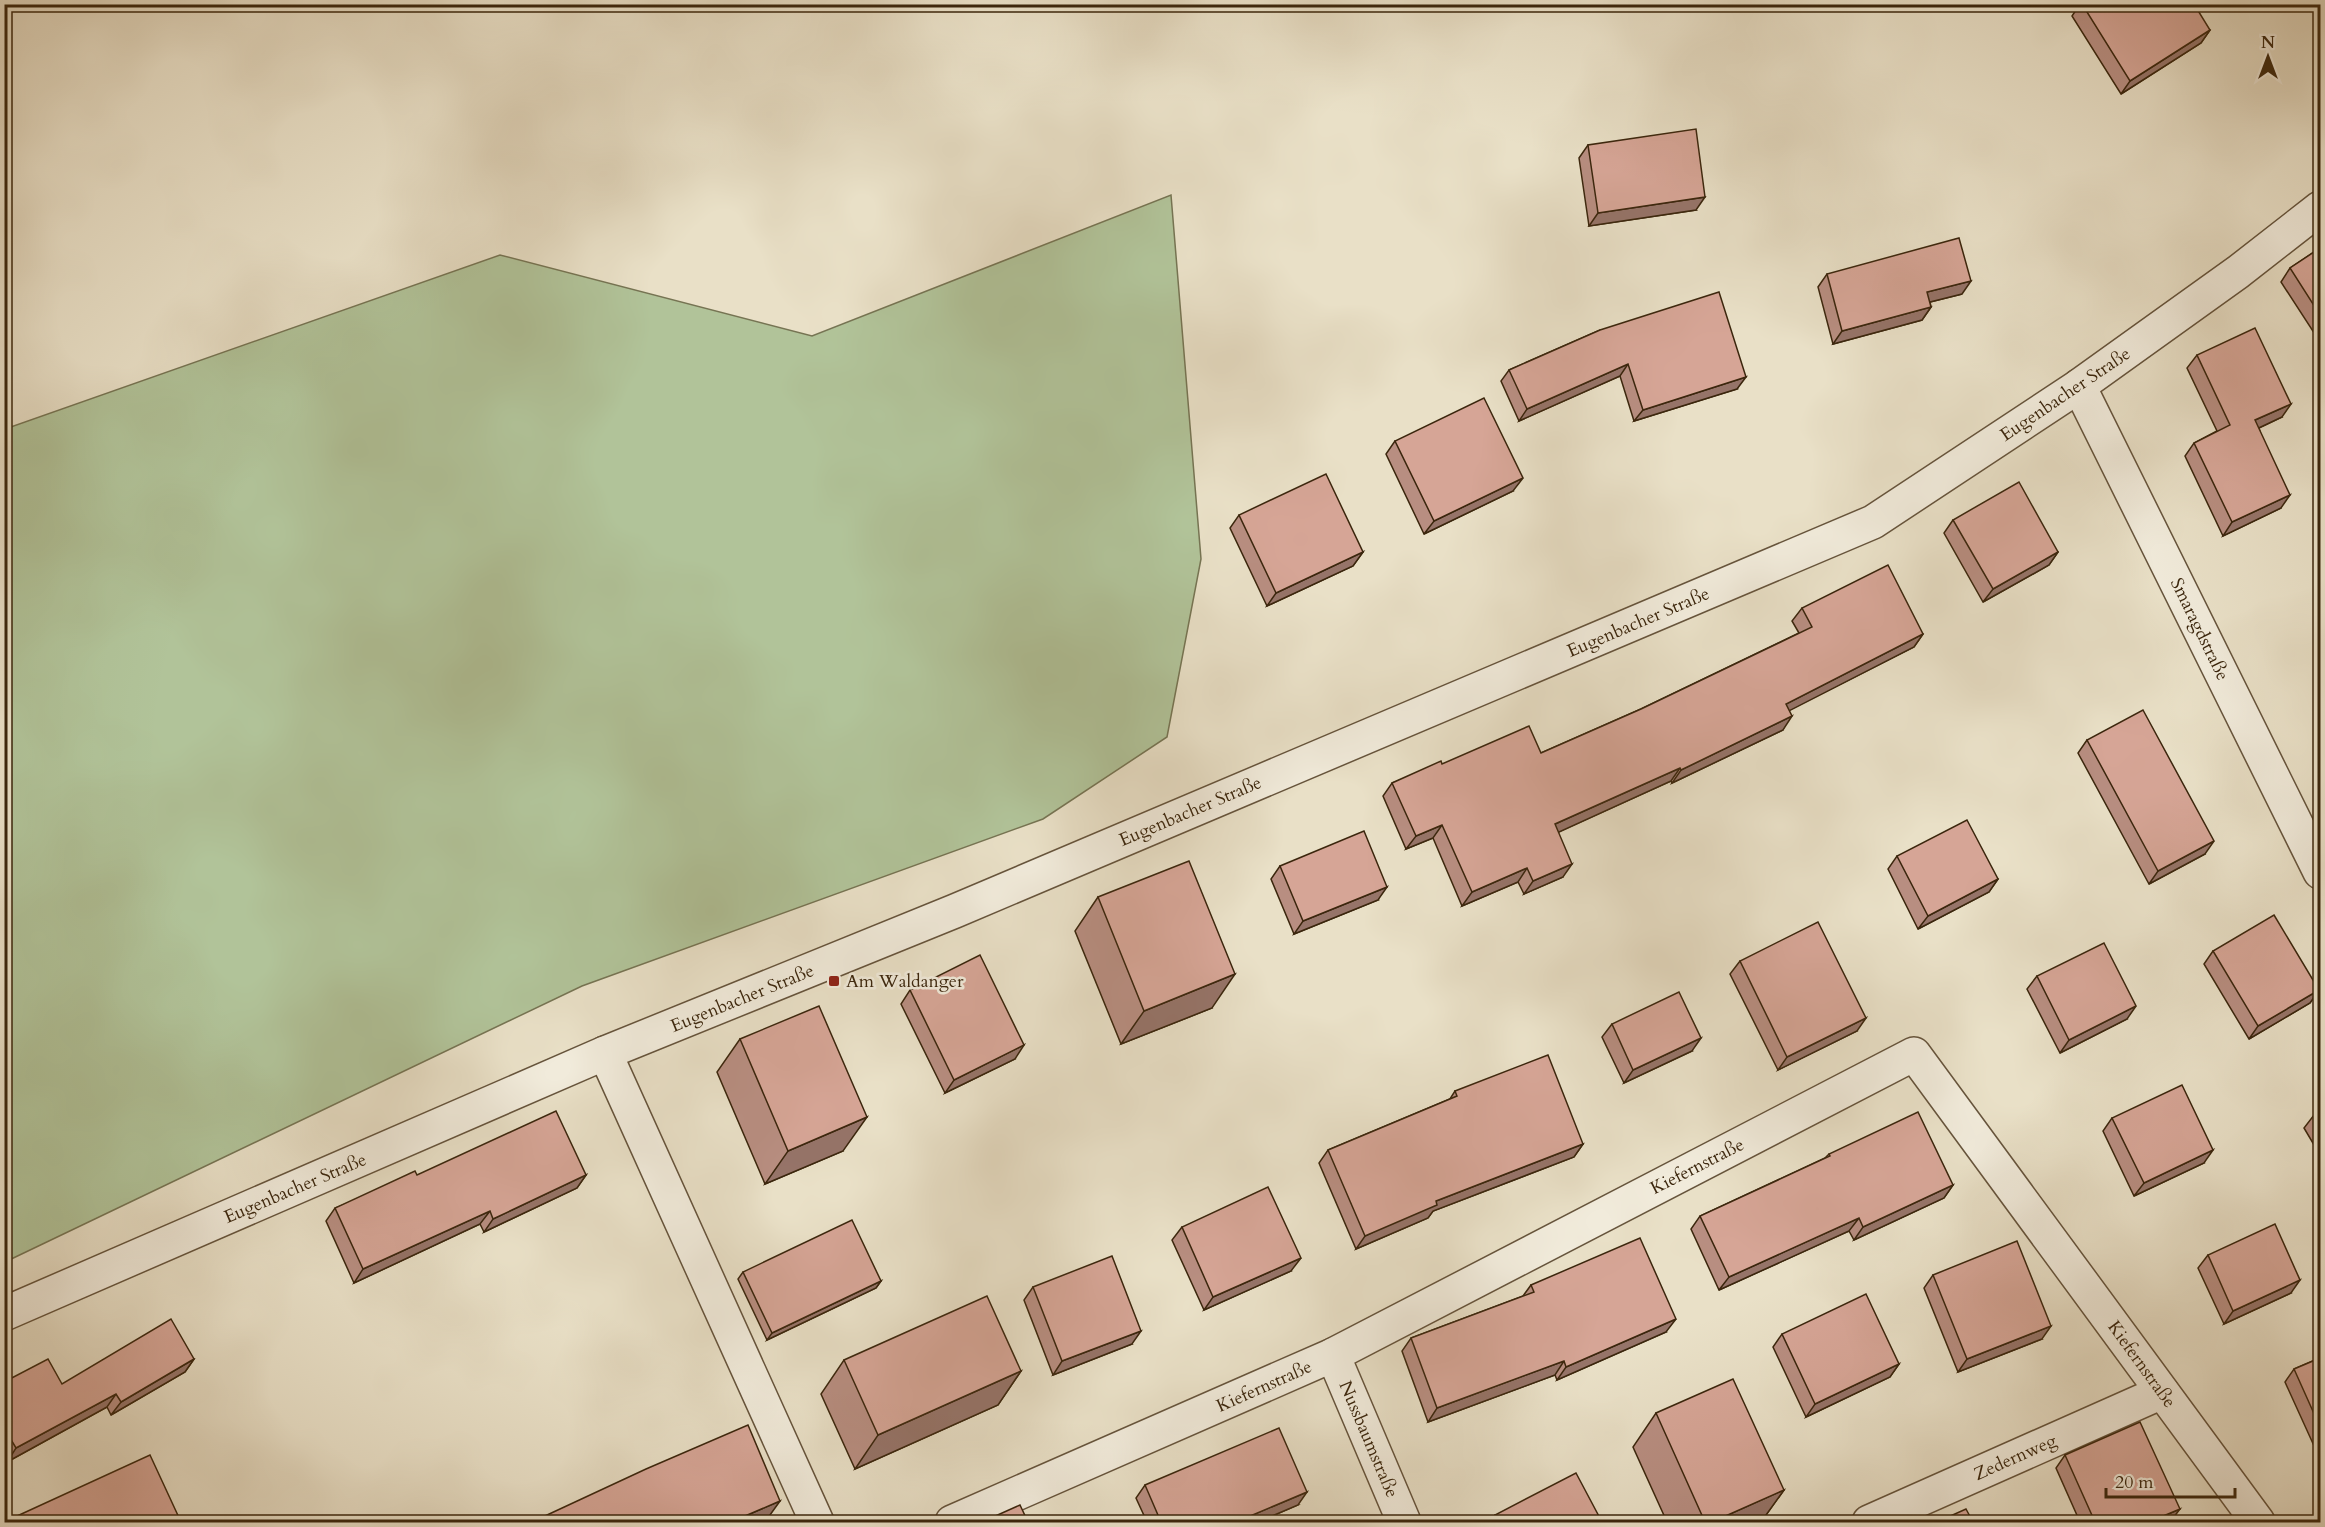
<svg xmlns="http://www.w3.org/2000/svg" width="2325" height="1527" viewBox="0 0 2325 1527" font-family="Cardo,serif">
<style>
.green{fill:#b1c399;stroke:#767453;stroke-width:1.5}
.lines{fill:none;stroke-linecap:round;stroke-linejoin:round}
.street-casing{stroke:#66543c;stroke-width:36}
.street{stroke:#f1ebdb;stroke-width:33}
.wall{fill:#b88e81;stroke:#3b260d;stroke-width:1.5}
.shaded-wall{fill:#967469;stroke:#3b260d;stroke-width:1.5}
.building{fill:#d6a596;stroke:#3b260d;stroke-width:1.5}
.poi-dot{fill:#8f2418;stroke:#f1ebdb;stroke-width:2}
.labels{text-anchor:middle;stroke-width:5;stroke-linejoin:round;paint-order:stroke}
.street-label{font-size:18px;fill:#3b260d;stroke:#f1ebdb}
.poi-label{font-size:18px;fill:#3b260d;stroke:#f1ebdb;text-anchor:start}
</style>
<rect width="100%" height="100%" fill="#e9e0c7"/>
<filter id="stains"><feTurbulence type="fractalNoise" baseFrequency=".00333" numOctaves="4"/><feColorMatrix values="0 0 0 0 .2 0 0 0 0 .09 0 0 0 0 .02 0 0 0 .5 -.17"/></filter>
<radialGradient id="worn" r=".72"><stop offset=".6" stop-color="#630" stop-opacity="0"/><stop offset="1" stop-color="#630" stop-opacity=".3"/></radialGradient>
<path class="green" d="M 1171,195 L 1201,559 L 1167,737 L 1043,819 L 582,986 L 5,1262 L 5,429 L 500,255 L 812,336 Z"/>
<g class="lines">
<g class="street-casing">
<g id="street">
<path d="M 2079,386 L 2320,872"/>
<path d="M 605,1053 L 817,1522"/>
<path d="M 4,1314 L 605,1053 L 955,911 L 1873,522 L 2079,386 L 2238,272 L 2320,208"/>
<path d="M 1333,1355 L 1404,1522"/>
<path d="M 952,1522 L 1333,1355 L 1914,1054 L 2258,1522"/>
<path d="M 1869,1522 L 2162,1392"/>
</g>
</g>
<use href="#street" class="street"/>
</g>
<g class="wall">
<path d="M 2080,4 L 2082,4 L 2210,30 L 2201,43 L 2121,94 L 2072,16 Z"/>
<path d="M 1588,145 L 1696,210 L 1589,226 L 1579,158 Z"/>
<path d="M 2320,248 L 2320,342 L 2281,282 L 2290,268 Z"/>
<path d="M 1827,274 L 1962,294 L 1930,302 L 1931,307 L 1922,320 L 1833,344 L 1818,287 Z"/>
<path d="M 1600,330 L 1737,389 L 1634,421 L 1620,376 L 1519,421 L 1501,381 L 1509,370 Z"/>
<path d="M 2197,355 L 2282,417 L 2259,428 L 2281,508 L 2223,536 L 2185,456 L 2194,443 L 2217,431 L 2187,368 Z"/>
<path d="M 1395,441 L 1513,491 L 1424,534 L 1386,454 Z"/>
<path d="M 1239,515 L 1363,552 L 1353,566 L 1267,606 L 1230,528 Z"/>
<path d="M 1953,520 L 2058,552 L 2049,565 L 1983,602 L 1944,533 Z"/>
<path d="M 1802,608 L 1923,634 L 1914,647 L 1789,710 L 1783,730 L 1672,783 L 1671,781 L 1558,832 L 1563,877 L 1524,894 L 1518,882 L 1462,906 L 1433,838 L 1406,849 L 1383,796 L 1392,783 L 1442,764 L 1541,753 L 1641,709 L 1799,633 L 1792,621 Z"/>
<path d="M 2087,740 L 2205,854 L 2149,884 L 2078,753 Z"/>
<path d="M 1897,856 L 1998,879 L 1989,892 L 1918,929 L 1888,869 Z"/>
<path d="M 1280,866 L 1378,900 L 1294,934 L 1271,879 Z"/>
<path d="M 1098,897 L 1212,1008 L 1121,1044 L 1075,931 Z"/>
<path d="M 2213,951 L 2319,990 L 2310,1003 L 2249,1039 L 2204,964 Z"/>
<path d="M 1740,961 L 1857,1031 L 1778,1070 L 1730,974 Z"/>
<path d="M 2037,976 L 2127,1019 L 2060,1053 L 2027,989 Z"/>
<path d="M 910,990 L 1015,1059 L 945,1093 L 901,1004 Z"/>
<path d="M 1612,1024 L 1692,1051 L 1624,1083 L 1602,1037 Z"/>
<path d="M 740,1039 L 843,1151 L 765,1184 L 717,1072 Z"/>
<path d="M 1455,1091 L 1583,1144 L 1574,1157 L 1433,1211 L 1428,1218 L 1356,1249 L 1319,1163 L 1328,1150 L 1450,1099 Z"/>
<path d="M 2320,1111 L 2320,1155 L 2304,1128 L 2314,1115 Z"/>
<path d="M 2112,1118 L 2204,1163 L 2134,1196 L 2103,1131 Z"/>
<path d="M 1829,1154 L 1953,1185 L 1944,1198 L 1854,1240 L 1849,1231 L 1719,1290 L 1691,1229 L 1700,1216 L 1825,1158 Z"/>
<path d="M 417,1175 L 586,1175 L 577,1188 L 484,1232 L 480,1224 L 354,1283 L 326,1221 L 335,1208 Z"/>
<path d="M 1182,1227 L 1291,1271 L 1204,1310 L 1172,1240 Z"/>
<path d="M 2208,1255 L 2291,1293 L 2224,1324 L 2198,1268 Z"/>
<path d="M 743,1272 L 881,1281 L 876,1288 L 767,1340 L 738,1279 Z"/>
<path d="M 1933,1275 L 2042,1339 L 1958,1372 L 1924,1288 Z"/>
<path d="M 1531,1285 L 1666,1332 L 1557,1380 L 1555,1375 L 1428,1422 L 1402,1351 L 1411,1338 L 1523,1296 Z"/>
<path d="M 1033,1287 L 1132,1344 L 1053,1375 L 1024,1300 Z"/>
<path d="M 1782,1334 L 1899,1364 L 1890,1377 L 1806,1417 L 1773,1347 Z"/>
<path d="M 2320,1358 L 2320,1459 L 2285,1382 L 2294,1369 Z"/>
<path d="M 194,1359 L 185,1372 L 111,1415 L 107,1407 L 7,1462 L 4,1458 L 4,1382 L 62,1384 Z"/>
<path d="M 844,1360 L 1021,1371 L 998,1405 L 855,1469 L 821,1394 Z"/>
<path d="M 1656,1413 L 1784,1490 L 1761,1522 L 1667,1522 L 1633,1447 Z"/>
<path d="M 2065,1455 L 2170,1522 L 2080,1522 L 2056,1468 Z"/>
<path d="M 1145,1485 L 1298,1505 L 1258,1522 L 1147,1522 L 1136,1498 Z"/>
<path d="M 1495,1515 L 1602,1522 L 1490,1522 Z"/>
</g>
<g class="shaded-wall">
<path d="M 2210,30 L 2201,43 L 2121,94 L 2130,81 Z"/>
<path d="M 1705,197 L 1696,210 L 1589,226 L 1598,213 Z"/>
<path d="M 1971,281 L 1962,294 L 1918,305 L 1927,292 Z"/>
<path d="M 1931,307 L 1922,320 L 1833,344 L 1842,331 Z"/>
<path d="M 1628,364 L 1620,376 L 1519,421 L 1527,409 Z"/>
<path d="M 1746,377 L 1737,389 L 1634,421 L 1643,410 Z"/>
<path d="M 2291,404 L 2282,417 L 2246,434 L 2255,420 Z"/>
<path d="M 1523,478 L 1513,491 L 1424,534 L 1434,521 Z"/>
<path d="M 2290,495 L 2281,508 L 2223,536 L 2232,522 Z"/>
<path d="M 1363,552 L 1353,566 L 1267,606 L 1276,593 Z"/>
<path d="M 2058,552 L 2049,565 L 1983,602 L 1993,589 Z"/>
<path d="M 1923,634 L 1914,647 L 1777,717 L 1786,704 Z"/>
<path d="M 1792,716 L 1783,730 L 1672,783 L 1681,770 Z"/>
<path d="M 1680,768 L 1671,781 L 1546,838 L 1555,824 Z"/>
<path d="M 1442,825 L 1433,838 L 1406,849 L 1416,836 Z"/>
<path d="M 2214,841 L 2205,854 L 2149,884 L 2158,871 Z"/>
<path d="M 1572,864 L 1563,877 L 1524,894 L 1533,881 Z"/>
<path d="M 1527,868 L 1518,882 L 1462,906 L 1472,892 Z"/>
<path d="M 1998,879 L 1989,892 L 1918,929 L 1928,916 Z"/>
<path d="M 1387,887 L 1378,900 L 1294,934 L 1303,921 Z"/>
<path d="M 1235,974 L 1212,1008 L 1121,1044 L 1144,1011 Z"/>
<path d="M 2319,990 L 2310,1003 L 2249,1039 L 2258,1026 Z"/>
<path d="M 2136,1006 L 2127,1019 L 2060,1053 L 2069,1040 Z"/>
<path d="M 1866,1018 L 1857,1031 L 1778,1070 L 1787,1057 Z"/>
<path d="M 1701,1038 L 1692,1051 L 1624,1083 L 1633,1070 Z"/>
<path d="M 1024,1045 L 1015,1059 L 945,1093 L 954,1080 Z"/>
<path d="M 867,1117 L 843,1151 L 765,1184 L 788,1151 Z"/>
<path d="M 1583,1144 L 1574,1157 L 1433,1211 L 1428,1218 L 1356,1249 L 1365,1236 L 1436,1201 Z"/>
<path d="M 2213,1150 L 2204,1163 L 2134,1196 L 2144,1183 Z"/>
<path d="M 586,1175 L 577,1188 L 484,1232 L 493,1219 Z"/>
<path d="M 1953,1185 L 1944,1198 L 1854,1240 L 1863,1227 Z"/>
<path d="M 490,1211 L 480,1224 L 354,1283 L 363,1269 Z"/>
<path d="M 1859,1218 L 1849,1231 L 1719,1290 L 1729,1277 Z"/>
<path d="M 1301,1258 L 1291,1271 L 1204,1310 L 1213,1297 Z"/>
<path d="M 2300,1280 L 2291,1293 L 2224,1324 L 2233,1311 Z"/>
<path d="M 881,1281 L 876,1288 L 767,1340 L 772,1333 Z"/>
<path d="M 1676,1319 L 1666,1332 L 1557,1380 L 1566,1367 Z"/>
<path d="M 2051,1326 L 2042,1339 L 1958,1372 L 1967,1359 Z"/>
<path d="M 1141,1331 L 1132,1344 L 1053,1375 L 1062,1361 Z"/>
<path d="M 194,1359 L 185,1372 L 111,1415 L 121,1402 Z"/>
<path d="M 1564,1361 L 1555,1375 L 1428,1422 L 1437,1408 Z"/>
<path d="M 1899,1364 L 1890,1377 L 1806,1417 L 1815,1404 Z"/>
<path d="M 1021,1371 L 998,1405 L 855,1469 L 878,1435 Z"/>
<path d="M 116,1394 L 107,1407 L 7,1462 L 16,1448 Z"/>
<path d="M 1784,1490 L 1761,1522 L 1712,1522 Z"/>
<path d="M 1307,1492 L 1298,1505 L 1258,1522 L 1236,1522 Z"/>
<path d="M 780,1501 L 765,1522 L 731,1522 Z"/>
<path d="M 2180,1509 L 2170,1522 L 2149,1522 Z"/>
</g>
<g class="building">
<path d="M 2082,4 L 2194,4 L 2210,30 L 2130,81 Z"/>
<path d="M 1696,129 L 1705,197 L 1598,213 L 1588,145 Z"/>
<path d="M 1959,238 L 1971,281 L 1927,292 L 1931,307 L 1842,331 L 1827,274 Z"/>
<path d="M 2320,248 L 2320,315 L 2290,268 Z"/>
<path d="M 1719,292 L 1746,377 L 1643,410 L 1628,364 L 1527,409 L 1509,370 L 1600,330 Z"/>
<path d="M 2255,328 L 2291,404 L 2255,420 L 2290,495 L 2232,522 L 2194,443 L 2230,425 L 2197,355 Z"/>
<path d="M 1484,398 L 1523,478 L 1434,521 L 1395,441 Z"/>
<path d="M 1326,474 L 1363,552 L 1276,593 L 1239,515 Z"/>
<path d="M 2019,482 L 2058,552 L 1993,589 L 1953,520 Z"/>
<path d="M 1888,565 L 1923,634 L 1786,704 L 1792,716 L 1681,770 L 1680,768 L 1555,824 L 1572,864 L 1533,881 L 1527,868 L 1472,892 L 1442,825 L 1416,836 L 1392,783 L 1441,761 L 1442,764 L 1529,726 L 1541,753 L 1641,709 L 1812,627 L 1802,608 Z"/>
<path d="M 2143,710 L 2214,841 L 2158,871 L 2087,740 Z"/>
<path d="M 1967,820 L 1998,879 L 1928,916 L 1897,856 Z"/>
<path d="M 1364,831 L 1387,887 L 1303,921 L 1280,866 Z"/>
<path d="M 1189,861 L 1235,974 L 1144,1011 L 1098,897 Z"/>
<path d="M 2274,915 L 2319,990 L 2258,1026 L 2213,951 Z"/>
<path d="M 1818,922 L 1866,1018 L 1787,1057 L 1740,961 Z"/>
<path d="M 2104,943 L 2136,1006 L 2069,1040 L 2037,976 Z"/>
<path d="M 980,955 L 1024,1045 L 954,1080 L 910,990 Z"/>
<path d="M 1679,992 L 1701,1038 L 1633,1070 L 1612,1024 Z"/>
<path d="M 819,1006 L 867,1117 L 788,1151 L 740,1039 Z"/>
<path d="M 1548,1055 L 1583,1144 L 1436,1201 L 1437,1205 L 1365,1236 L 1328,1150 L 1457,1096 L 1455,1091 Z"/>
<path d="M 2182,1085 L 2213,1150 L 2144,1183 L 2112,1118 Z"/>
<path d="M 556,1111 L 586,1175 L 493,1219 L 490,1211 L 363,1269 L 335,1208 L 415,1171 L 417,1175 Z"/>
<path d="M 2320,1111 L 2320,1127 L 2314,1115 Z"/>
<path d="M 1918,1112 L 1953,1185 L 1863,1227 L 1859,1218 L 1729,1277 L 1700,1216 L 1830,1156 L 1829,1154 Z"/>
<path d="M 1268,1187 L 1301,1258 L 1213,1297 L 1182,1227 Z"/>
<path d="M 852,1220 L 881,1281 L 772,1333 L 743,1272 Z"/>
<path d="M 2275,1224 L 2300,1280 L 2233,1311 L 2208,1255 Z"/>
<path d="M 1640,1238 L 1676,1319 L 1566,1367 L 1564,1361 L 1437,1408 L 1411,1338 L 1534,1292 L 1531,1285 Z"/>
<path d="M 2017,1241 L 2051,1326 L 1967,1359 L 1933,1275 Z"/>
<path d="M 1112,1256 L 1141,1331 L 1062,1361 L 1033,1287 Z"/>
<path d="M 1866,1294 L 1899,1364 L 1815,1404 L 1782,1334 Z"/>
<path d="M 987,1296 L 1021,1371 L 878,1435 L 844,1360 Z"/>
<path d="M 171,1319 L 194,1359 L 121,1402 L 116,1394 L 16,1448 L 4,1428 L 4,1382 L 48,1359 L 62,1384 Z"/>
<path d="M 2320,1358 L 2320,1427 L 2294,1369 Z"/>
<path d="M 1733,1379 L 1784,1490 L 1712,1522 L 1705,1522 L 1656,1413 Z"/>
<path d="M 2140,1422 L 2180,1509 L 2149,1522 L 2095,1522 L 2065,1455 Z"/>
<path d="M 748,1425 L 780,1501 L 731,1522 L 532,1522 L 646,1469 Z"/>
<path d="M 1279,1428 L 1307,1492 L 1236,1522 L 1161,1522 L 1145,1485 Z"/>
<path d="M 150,1455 L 181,1522 L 4,1522 Z"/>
<path d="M 1576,1473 L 1602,1522 L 1499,1522 L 1495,1515 Z"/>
<path d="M 1020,1505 L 1028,1522 L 982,1522 Z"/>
<path d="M 1966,1509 L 1973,1522 L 1937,1522 Z"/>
</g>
<rect class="poi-dot" x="828" y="975" width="12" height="12" rx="3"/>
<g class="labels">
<g class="street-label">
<text transform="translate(2065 394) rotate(-34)" y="6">Eugenbacher Straße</text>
<text transform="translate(1638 622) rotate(-23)" y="6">Eugenbacher Straße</text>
<text transform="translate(2200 629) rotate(64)" y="6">Smaragdstraße</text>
<text transform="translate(1190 811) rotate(-23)" y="6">Eugenbacher Straße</text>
<text transform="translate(742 998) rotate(-22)" y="6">Eugenbacher Straße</text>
<text transform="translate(1697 1166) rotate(-27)" y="6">Kiefernstraße</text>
<text transform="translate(295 1188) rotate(-23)" y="6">Eugenbacher Straße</text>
<text transform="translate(2142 1364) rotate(54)" y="6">Kiefernstraße</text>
<text transform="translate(1264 1386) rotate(-24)" y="6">Kiefernstraße</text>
<text transform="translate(1369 1439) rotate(67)" y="6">Nussbaumstraße</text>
<text transform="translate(2015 1457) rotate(-24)" y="6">Zedernweg</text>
</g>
<g class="poi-label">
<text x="846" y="987">Am Waldanger</text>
</g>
</g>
<rect width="2325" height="1527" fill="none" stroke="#e9e0c7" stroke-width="24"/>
<rect x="6" y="6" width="2313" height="1515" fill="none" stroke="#3b260d" stroke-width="3"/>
<rect x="12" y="12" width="2301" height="1503" fill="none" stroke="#3b260d" stroke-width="1.5"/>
<g transform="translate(2268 57)" stroke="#f1ebdb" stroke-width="4.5" paint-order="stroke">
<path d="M0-4.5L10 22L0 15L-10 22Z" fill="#3b260d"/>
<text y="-9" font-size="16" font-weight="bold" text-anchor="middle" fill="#3b260d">N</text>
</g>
<path d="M2106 1488v9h129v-9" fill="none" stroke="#3b260d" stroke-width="3"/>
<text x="2115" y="1488" font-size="18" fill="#3b260d" stroke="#f1ebdb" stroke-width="4.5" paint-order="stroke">20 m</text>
<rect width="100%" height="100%" filter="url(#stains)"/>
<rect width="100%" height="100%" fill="url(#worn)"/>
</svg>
